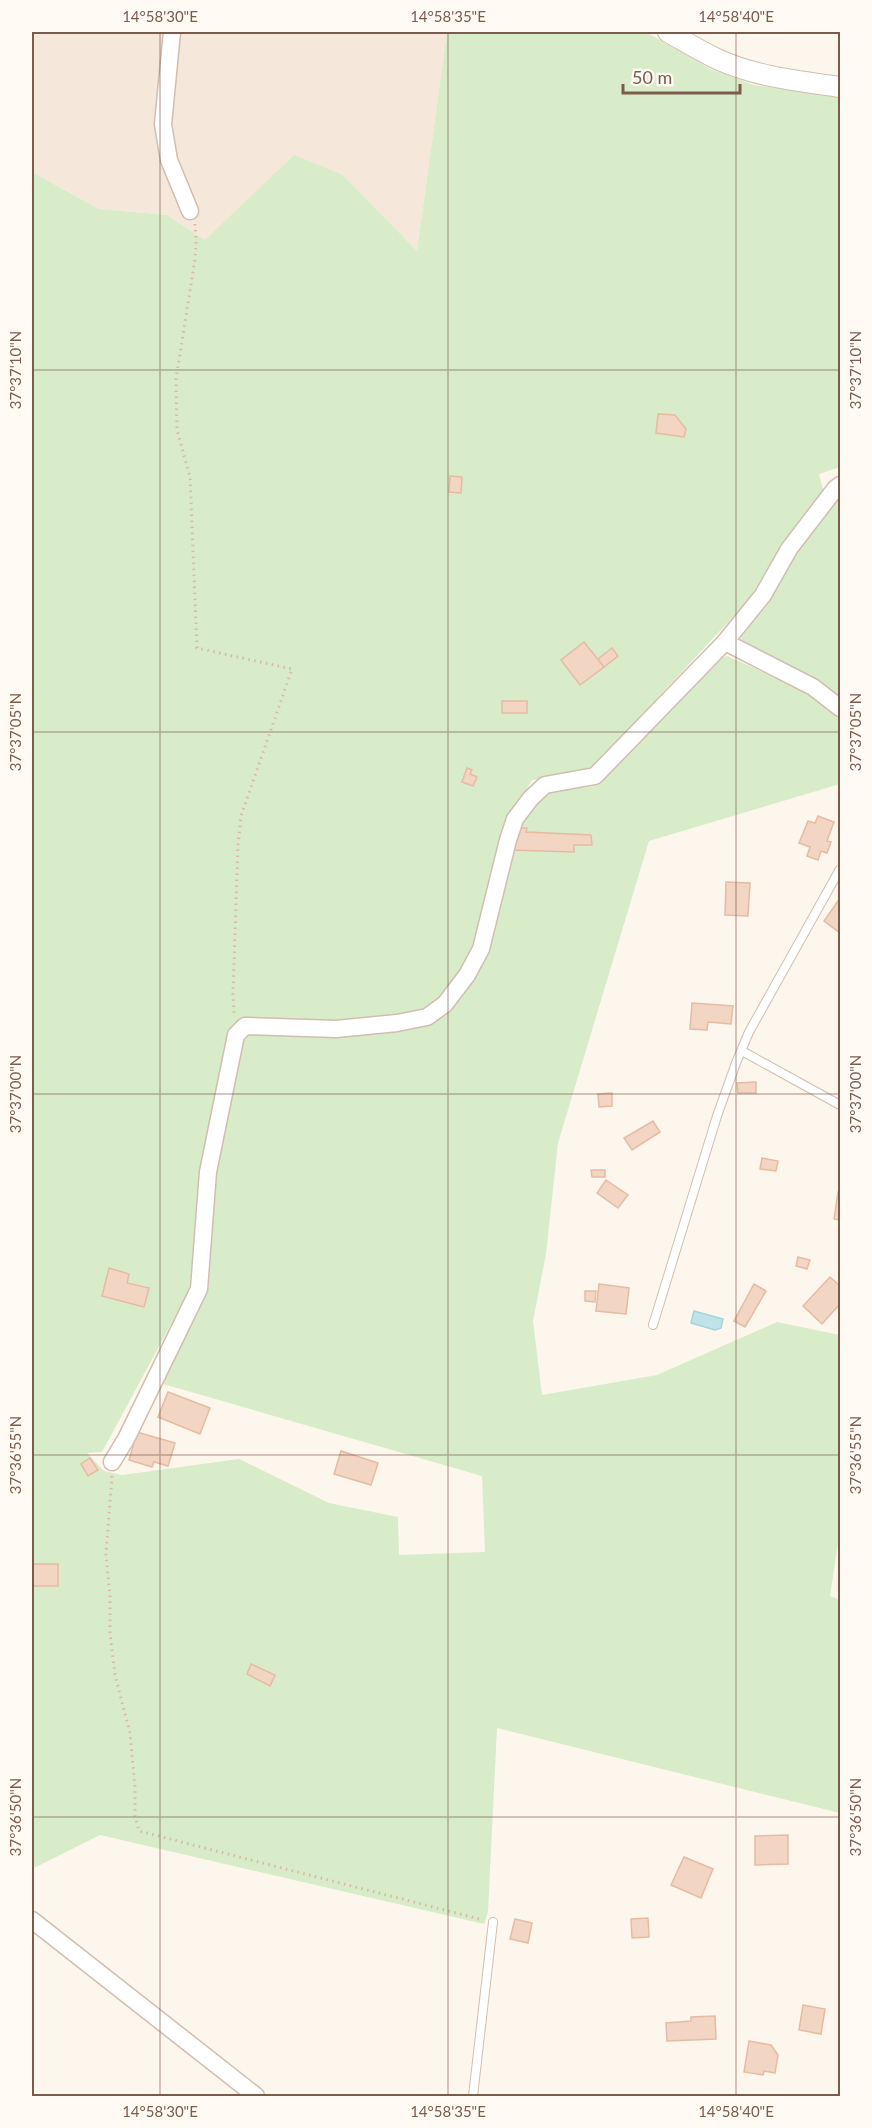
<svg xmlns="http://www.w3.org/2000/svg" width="872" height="2128" viewBox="0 0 872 2128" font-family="Lato,sans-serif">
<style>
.residential{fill:#f5e8da}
.green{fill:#d8ecc9}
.water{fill:#bfe3e8;stroke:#a5d3da;stroke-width:1.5}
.building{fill:#f3d5c3;stroke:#e6bba3;stroke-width:1.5}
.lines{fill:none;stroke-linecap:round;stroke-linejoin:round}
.service-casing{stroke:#d1beb0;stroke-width:10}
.minor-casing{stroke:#d1beb0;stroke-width:19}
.tertiary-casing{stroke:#d1beb0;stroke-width:22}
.path{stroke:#d9b8a5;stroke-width:3;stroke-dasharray:1.5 4.5;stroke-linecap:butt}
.service{stroke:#fff;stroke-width:8}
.minor{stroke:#fff;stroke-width:16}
.tertiary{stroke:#fff;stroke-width:20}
.ticks{fill:none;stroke:#7a5c4d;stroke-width:1.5;stroke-opacity:0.45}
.neatline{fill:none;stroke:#7a5c4d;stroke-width:2}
.ticks-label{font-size:15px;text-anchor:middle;fill:#7a5c4d}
</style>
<rect width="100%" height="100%" fill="#fdf6ec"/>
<path class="residential" d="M 32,32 L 447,32 L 417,251 L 343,175 L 205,240 L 167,215 L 99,209 L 32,172 Z"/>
<g class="green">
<path d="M 447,32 L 646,32 L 710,69 L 754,85 L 840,97 L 840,467 L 819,474 L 823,490 L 785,541 L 746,603 L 593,767 L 583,773 L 532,780 L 518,803 L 476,948 L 462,973 L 437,1003 L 424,1012 L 229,1033 L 199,1174 L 193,1279 L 189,1291 L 102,1452 L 87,1453 L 104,1471 L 122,1475 L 239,1459 L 329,1503 L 398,1517 L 399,1555 L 485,1552 L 482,1476 L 160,1383 L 204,1292 L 213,1173 L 238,1044 L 249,1034 L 381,1032 L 439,1019 L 480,965 L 522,820 L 545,793 L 595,786 L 718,659 L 727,656 L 807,691 L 840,719 L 840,784 L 649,841 L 558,1143 L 546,1254 L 533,1321 L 542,1395 L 657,1375 L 777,1322 L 840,1335 L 840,1530 L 830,1596 L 840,1600 L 840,1813 L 497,1728 L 488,1912 L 484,1924 L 100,1835 L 36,1867 L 32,1866 L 32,172 L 99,209 L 167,215 L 205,240 L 294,155 L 343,175 L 417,251 Z"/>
<path d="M 840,495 L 840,697 L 818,680 L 742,644 L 741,634 L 796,550 Z"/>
</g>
<path class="water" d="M 694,1311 L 723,1319 L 721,1328 L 715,1330 L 691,1323 Z"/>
<g class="building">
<path d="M 658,414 L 675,415 L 686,429 L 684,437 L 656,433 Z"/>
<path d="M 450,476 L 462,477 L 461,493 L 449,492 Z"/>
<path d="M 584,642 L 604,667 L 580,685 L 561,660 Z"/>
<path d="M 612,648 L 618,656 L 604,667 L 598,659 Z"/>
<rect x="502" y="701" width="25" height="12"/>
<path d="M 467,768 L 472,770 L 470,774 L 477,777 L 473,786 L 462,782 Z"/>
<path d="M 818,816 L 834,822 L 827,841 L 831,842 L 827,853 L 821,851 L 818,860 L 807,856 L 810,847 L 799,843 L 808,821 L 815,823 Z"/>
<path d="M 515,828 L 527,828 L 526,832 L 591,835 L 592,845 L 574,845 L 574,852 L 510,850 Z"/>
<path d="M 726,882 L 750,883 L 748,916 L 725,915 Z"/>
<path d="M 838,901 L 840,903 L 840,933 L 824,921 Z"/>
<path d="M 692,1003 L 733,1006 L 731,1024 L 708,1022 L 707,1030 L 690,1029 Z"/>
<path d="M 756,1082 L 756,1093 L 738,1093 L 737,1083 Z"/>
<path d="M 612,1093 L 612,1106 L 599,1107 L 598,1094 Z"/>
<path d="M 653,1121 L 660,1132 L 632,1150 L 624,1138 Z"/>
<path d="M 762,1158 L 778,1161 L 776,1171 L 760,1169 Z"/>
<path d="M 591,1170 L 605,1170 L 605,1177 L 592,1177 Z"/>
<path d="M 606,1180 L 628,1195 L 618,1208 L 597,1193 Z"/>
<path d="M 838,1192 L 840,1192 L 840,1220 L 834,1219 Z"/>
<path d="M 798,1257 L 810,1260 L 807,1269 L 796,1266 Z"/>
<path d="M 109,1268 L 129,1274 L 127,1283 L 149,1288 L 144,1307 L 102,1296 Z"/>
<path d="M 830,1277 L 840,1286 L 840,1304 L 822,1324 L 803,1306 Z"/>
<path d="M 599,1284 L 629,1288 L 626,1314 L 596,1311 Z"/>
<path d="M 754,1284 L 766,1291 L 745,1327 L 734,1321 Z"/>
<path d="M 585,1291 L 596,1291 L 595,1302 L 585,1301 Z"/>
<path d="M 168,1392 L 210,1408 L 200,1434 L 158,1417 Z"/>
<path d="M 137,1432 L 175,1443 L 168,1466 L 154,1462 L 152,1467 L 129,1460 Z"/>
<path d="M 341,1451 L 378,1463 L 371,1485 L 334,1474 Z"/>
<path d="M 90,1458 L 98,1470 L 88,1476 L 81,1464 Z"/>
<rect x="32" y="1564" width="26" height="22"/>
<path d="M 251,1664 L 275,1675 L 270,1686 L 247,1674 Z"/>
<path d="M 788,1835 L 788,1864 L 755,1865 L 755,1836 Z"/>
<path d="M 684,1857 L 713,1869 L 701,1898 L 671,1885 Z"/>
<path d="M 648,1918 L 649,1937 L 632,1938 L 631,1919 Z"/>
<path d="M 515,1919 L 532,1923 L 528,1943 L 510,1939 Z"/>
<path d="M 803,2005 L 825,2009 L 821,2034 L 799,2030 Z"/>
<path d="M 715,2016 L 716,2039 L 667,2041 L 666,2023 L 691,2021 L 691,2017 Z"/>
<path d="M 749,2041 L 771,2045 L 778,2055 L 775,2073 L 764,2071 L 763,2075 L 744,2072 Z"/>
</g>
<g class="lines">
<g class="service-casing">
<g id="service">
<path d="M 742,1051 L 840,1105"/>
<path d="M 653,1325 L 717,1116 L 736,1063 L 749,1032 L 840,869"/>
<path d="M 473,2096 L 493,1922"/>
</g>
</g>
<g class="minor-casing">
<g id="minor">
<path d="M 172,32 L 163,124 L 169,160 L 190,211"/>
<path d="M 725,642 L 813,687 L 840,708"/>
<path d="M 112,1462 L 126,1439 L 199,1289 L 208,1172 L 236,1035 L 245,1026 L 336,1029 L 397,1023 L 427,1017 L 445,1004 L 467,975 L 481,949 L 508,840 L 515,819 L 531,798 L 545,785 L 595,776 L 725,642 L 763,595 L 789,549 L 835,489 L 840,485"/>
<path d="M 32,1920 L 256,2096"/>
</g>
</g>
<g class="tertiary-casing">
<path id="tertiary" d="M 668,32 C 684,41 700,51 717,59 C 756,77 799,81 840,87"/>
</g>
<g class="path">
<path d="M 195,224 L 196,241 L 195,259 L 176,379 L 177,430 L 190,477 L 197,648 L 292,669 L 241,816 L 238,845 L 233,994 L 234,1014"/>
<path d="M 112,1476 L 106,1555 L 110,1596 L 110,1633 L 115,1675 L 130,1733 L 135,1787 L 135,1816 L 139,1831 L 483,1920"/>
</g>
<use href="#service" class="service"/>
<use href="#minor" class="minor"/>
<use href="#tertiary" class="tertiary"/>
</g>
<path class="ticks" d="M 160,32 L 160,2096M 448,32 L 448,2096M 736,32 L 736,2096M 32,370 L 840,370M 32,732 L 840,732M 32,1094 L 840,1094M 32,1455 L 840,1455M 32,1817 L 840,1817"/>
<rect width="872" height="2128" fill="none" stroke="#fffaf3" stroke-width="66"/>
<path d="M623 84v9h117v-9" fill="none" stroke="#7a5c4d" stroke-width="3"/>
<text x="632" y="84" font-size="18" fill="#7a5c4d" stroke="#fffaf3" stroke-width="4.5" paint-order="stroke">50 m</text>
<rect x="33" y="33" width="806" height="2062" class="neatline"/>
<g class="ticks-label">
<text x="160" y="22">14°58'30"E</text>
<text x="448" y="22">14°58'35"E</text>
<text x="736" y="22">14°58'40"E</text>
<text transform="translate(16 370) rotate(-90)" y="5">37°37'10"N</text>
<text transform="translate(856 370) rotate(-90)" y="5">37°37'10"N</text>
<text transform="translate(16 732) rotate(-90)" y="5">37°37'05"N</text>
<text transform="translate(856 732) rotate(-90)" y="5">37°37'05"N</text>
<text transform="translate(16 1094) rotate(-90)" y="5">37°37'00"N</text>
<text transform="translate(856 1094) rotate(-90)" y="5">37°37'00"N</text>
<text transform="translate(16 1455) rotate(-90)" y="5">37°36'55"N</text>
<text transform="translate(856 1455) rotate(-90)" y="5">37°36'55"N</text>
<text transform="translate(16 1817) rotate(-90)" y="5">37°36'50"N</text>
<text transform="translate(856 1817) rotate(-90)" y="5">37°36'50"N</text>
<text x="160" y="2117">14°58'30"E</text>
<text x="448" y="2117">14°58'35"E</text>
<text x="736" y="2117">14°58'40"E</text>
</g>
</svg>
